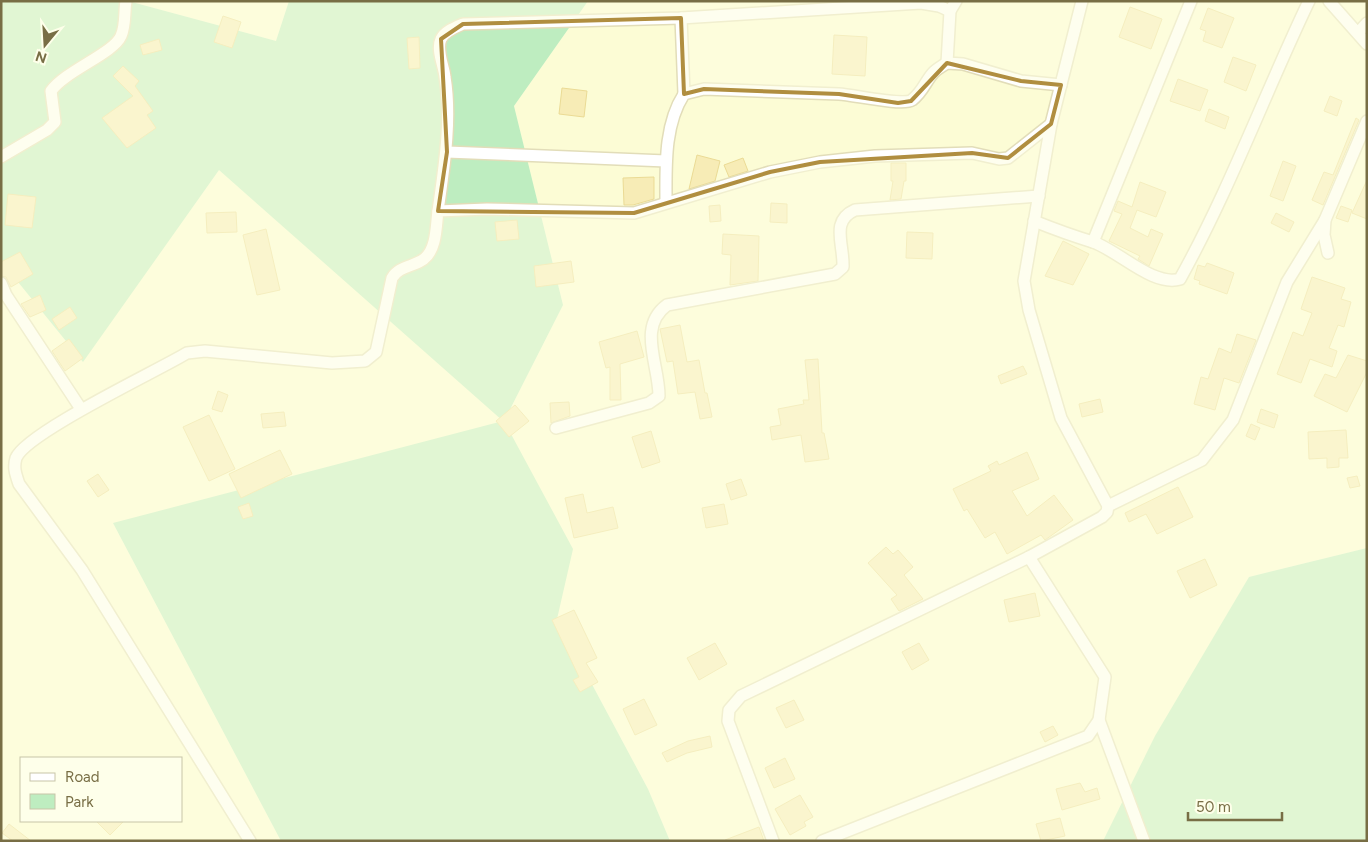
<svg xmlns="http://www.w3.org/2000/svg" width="1368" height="842" viewBox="0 0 1368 842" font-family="Figtree,sans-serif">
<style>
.residential{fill:#fcfcd5;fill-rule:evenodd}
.green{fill:#beedc0}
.building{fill:#f7ecb6;stroke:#ebdb95}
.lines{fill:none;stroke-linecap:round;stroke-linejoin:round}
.minor-casing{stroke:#e2ddb9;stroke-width:14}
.minor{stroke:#fff;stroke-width:11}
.marked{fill:none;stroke:#b08e40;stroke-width:4;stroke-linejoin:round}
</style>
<rect width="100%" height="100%" fill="#fdfee1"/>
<g class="residential">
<path d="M 128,1 L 289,1 L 276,41 Z"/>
<path d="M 588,1 L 1367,1 L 1367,548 L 1249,577 L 1103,841 L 670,841 L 648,789 L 557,619 L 113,523 L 281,841 L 1,841 L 1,261 L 83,361 L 219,170 L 504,421 L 563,305 L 514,106 ZM 21,758 L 181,758 L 181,821 L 21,821 Z"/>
</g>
<g class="green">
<path d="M 1,1 L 128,1 L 276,41 L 289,1 L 588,1 L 514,106 L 563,305 L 504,421 L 573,549 L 557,619 L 648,789 L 670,841 L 281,841 L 113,523 L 503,421 L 219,170 L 83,362 L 1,261 Z"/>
<path d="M 1367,548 L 1367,841 L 1103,841 L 1155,736 L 1249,577 Z"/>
</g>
<g class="building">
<path d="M 1130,7 L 1162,19 L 1151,49 L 1119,37 Z"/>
<path d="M 1208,8 L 1234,18 L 1222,48 L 1203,41 L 1206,31 L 1200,29 Z"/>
<path d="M 223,16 L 241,22 L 232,48 L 214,42 Z"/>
<path d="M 834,35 L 867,37 L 865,76 L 832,74 Z"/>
<path d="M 419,37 L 420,68 L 409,69 L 407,38 Z"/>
<path d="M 159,39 L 162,50 L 143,55 L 140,45 Z"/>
<path d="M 1233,57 L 1256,65 L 1246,91 L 1224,82 Z"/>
<path d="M 123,66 L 139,81 L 135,86 L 153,111 L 147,115 L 156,128 L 127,148 L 102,118 L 133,96 L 113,76 Z"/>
<path d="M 1178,79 L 1208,90 L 1200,111 L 1170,101 Z"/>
<path d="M 562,88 L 587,91 L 584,117 L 559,114 Z"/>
<path d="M 1330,96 L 1342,101 L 1337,116 L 1324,111 Z"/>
<path d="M 1209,109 L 1229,117 L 1225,129 L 1205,121 Z"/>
<path d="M 1356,118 L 1359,120 L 1323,205 L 1312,200 L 1324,172 L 1333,175 Z"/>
<path d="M 697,155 L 720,161 L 715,181 L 689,189 Z"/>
<path d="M 743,158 L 748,171 L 729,177 L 724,165 Z"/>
<path d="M 1283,161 L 1296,166 L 1283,201 L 1270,196 Z"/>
<path d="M 891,163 L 906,163 L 906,181 L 904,181 L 901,199 L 890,200 L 893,181 L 891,181 Z"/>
<path d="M 654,177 L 654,199 L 633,205 L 624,205 L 623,178 Z"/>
<path d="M 1367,180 L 1367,219 L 1352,213 Z"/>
<path d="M 1140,182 L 1166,192 L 1156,217 L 1137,210 L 1130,228 L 1148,237 L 1151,229 L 1163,234 L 1149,266 L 1138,259 L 1140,256 L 1109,241 L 1122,214 L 1114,211 L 1118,201 L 1132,207 Z"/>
<path d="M 8,194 L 36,197 L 32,228 L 5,225 Z"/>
<path d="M 771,203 L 787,204 L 787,223 L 770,222 Z"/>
<path d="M 720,205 L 721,221 L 710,222 L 709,206 Z"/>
<path d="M 1341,206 L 1352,210 L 1348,222 L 1336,218 Z"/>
<path d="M 236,212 L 237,232 L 207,233 L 206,213 Z"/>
<path d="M 1276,213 L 1294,222 L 1289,232 L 1271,223 Z"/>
<path d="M 517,220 L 519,239 L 497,241 L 495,222 Z"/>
<path d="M 266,229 L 280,290 L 257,295 L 243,235 Z"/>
<path d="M 907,232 L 933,233 L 932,259 L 906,258 Z"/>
<path d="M 723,234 L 759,236 L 758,281 L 730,285 L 731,255 L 722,254 Z"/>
<path d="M 1063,241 L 1089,254 L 1073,285 L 1045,276 Z"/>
<path d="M 20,252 L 33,274 L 11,287 L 6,277 L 1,276 L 1,262 Z"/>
<path d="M 571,261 L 574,282 L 536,287 L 534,266 Z"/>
<path d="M 1207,263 L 1234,273 L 1227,294 L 1199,284 L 1200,281 L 1194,279 L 1198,265 L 1205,267 Z"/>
<path d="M 1312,277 L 1345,288 L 1341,299 L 1351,302 L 1344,327 L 1338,325 L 1329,348 L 1337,351 L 1332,367 L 1310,359 L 1301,383 L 1277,374 L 1293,332 L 1303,336 L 1312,313 L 1301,309 Z"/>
<path d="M 40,295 L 46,310 L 30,317 L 21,304 Z"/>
<path d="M 70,307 L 77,318 L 59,330 L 52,319 Z"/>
<path d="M 680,325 L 687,362 L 699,360 L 705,393 L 707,393 L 712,417 L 700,419 L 695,392 L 678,394 L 673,361 L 667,362 L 660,329 Z"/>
<path d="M 637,331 L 644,357 L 620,364 L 621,400 L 610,400 L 610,367 L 606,368 L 599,342 Z"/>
<path d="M 1237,334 L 1256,340 L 1239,383 L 1224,378 L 1215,410 L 1194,404 L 1201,377 L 1208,379 L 1219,348 L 1231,353 Z"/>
<path d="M 69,339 L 83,358 L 65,371 L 52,351 Z"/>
<path d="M 1348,355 L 1367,361 L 1367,372 L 1347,412 L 1314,396 L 1325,374 L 1336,378 Z"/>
<path d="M 818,359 L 822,433 L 824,433 L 829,459 L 805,462 L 801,435 L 772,440 L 770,427 L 781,425 L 778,409 L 804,404 L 803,400 L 809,400 L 805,360 Z"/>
<path d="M 1023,366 L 1027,374 L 1001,384 L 998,376 Z"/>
<path d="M 218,391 L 228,395 L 222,412 L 212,409 Z"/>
<path d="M 1100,399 L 1103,412 L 1082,417 L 1079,404 Z"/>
<path d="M 569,402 L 570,416 L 551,423 L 550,403 Z"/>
<path d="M 515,405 L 529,421 L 509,437 L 496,421 Z"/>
<path d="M 1261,409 L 1278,415 L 1274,428 L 1257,422 Z"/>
<path d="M 284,412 L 286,426 L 263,428 L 261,414 Z"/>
<path d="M 209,415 L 235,469 L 209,481 L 183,427 Z"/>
<path d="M 1251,424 L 1260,428 L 1255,440 L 1246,436 Z"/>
<path d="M 1346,430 L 1348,458 L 1339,458 L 1339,467 L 1327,468 L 1327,458 L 1309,459 L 1308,432 Z"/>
<path d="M 651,431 L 660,462 L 642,468 L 632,437 Z"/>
<path d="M 280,450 L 292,474 L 241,498 L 229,474 Z"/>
<path d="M 1027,452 L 1039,479 L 1012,491 L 1027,516 L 1054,495 L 1073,520 L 1045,540 L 1041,535 L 1007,554 L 995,532 L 985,538 L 967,509 L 964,511 L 953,489 L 991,471 L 988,466 L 997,461 L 999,465 Z"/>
<path d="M 98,474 L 109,490 L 98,497 L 87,481 Z"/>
<path d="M 1357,476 L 1360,486 L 1350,488 L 1347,478 Z"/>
<path d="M 741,479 L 747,495 L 731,500 L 726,484 Z"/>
<path d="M 1178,487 L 1193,517 L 1157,534 L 1146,514 L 1129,522 L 1125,513 Z"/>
<path d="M 583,494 L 587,513 L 613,507 L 618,528 L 574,538 L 565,498 Z"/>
<path d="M 249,503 L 253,516 L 243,519 L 238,507 Z"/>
<path d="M 724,504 L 728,524 L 706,528 L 702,508 Z"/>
<path d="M 886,547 L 893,554 L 898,550 L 913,567 L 904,575 L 923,599 L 899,611 L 891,599 L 897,595 L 868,563 Z"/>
<path d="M 1205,559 L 1217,585 L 1190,598 L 1177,571 Z"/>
<path d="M 1035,593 L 1040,616 L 1009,622 L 1004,600 Z"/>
<path d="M 574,610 L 597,658 L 586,663 L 598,682 L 580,692 L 573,680 L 579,677 L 552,620 Z"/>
<path d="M 715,643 L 727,664 L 699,680 L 687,658 Z"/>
<path d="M 919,643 L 929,660 L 912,670 L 902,652 Z"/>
<path d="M 644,699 L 657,725 L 635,735 L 623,709 Z"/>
<path d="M 794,700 L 804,720 L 786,728 L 776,708 Z"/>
<path d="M 1053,726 L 1058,735 L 1045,742 L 1040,732 Z"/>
<path d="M 710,736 L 712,747 L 687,753 L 667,762 L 662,753 L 688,741 Z"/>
<path d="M 785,758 L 795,779 L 774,788 L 765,768 Z"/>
<path d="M 1080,783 L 1085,792 L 1097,788 L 1100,799 L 1062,810 L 1056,789 Z"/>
<path d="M 800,795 L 813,817 L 804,822 L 806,826 L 790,835 L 775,809 Z"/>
<path d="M 1060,818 L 1065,836 L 1041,841 L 1036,824 Z"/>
<path d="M 96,821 L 124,821 L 110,835 Z"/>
<path d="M 9,824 L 31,841 L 13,841 L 2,833 Z"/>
<path d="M 759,827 L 764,841 L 726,841 L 725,840 Z"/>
</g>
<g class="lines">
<g class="minor-casing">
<g id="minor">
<path d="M 1329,1 L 1367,44"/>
<path d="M 681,18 L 684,94"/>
<path d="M 1358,33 L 1367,23"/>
<path d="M 947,63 L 950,11 L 956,1"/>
<path d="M 447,152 L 666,161"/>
<path d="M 1,157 L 47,130 L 55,122 L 51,91 C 65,71 114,53 121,36 C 126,25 124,13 126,1"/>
<path d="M 666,202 C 666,166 664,125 684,94 L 704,89 L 839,94 C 854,95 903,106 912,100 C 923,92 926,80 934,72 C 937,69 942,66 947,63 L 963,64 L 1021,81 L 1061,85"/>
<path d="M 438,211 C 444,168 452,120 445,77 C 444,66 436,50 441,39 C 445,31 456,27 463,24 L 681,18 L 921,3 L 939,6 L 950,11"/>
<path d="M 1034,221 C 1054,229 1073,236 1093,242 C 1119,251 1153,287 1180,279 C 1230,189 1265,93 1309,1"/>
<path d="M 1093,242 L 1191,1"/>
<path d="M 1328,253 L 1324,235 L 1325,220 L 1367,121"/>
<path d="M 1,283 L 6,295 L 81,409"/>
<path d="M 556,428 L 649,403 L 659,396 C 659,364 637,327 667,305 L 835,274 L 843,267 C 844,244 830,221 855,210 L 1039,196"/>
<path d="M 1108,506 L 1202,460 L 1233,420 L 1287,282 L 1325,220"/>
<path d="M 1099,720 L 1144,841"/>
<path d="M 250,841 L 82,570 L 19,484 C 16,475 13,468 16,458 C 26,433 157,371 187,353 L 205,351 L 332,363 L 365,361 L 376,352 L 392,278 C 399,266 413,267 424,259 C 437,249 436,225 438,211 L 487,209 L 634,213 L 770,172 L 820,162 L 875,156 L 972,153 L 999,159 L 1008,158 L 1051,124"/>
<path d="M 773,841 L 728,721 L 729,710 L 741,696 L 1029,557 L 1102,517 L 1107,512 L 1108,506 L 1061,418 L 1029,310 L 1024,281 L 1051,124 L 1082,1"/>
<path d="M 822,841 L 1088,736 L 1099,720 L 1105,677 L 1029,557"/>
</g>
</g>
<use href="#minor" class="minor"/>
</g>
<path d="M0 0H1368V842H0ZM 681,18 L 684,94 L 704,89 L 839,94 L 898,103 L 911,101 L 947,63 L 1021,81 L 1061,85 L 1051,124 L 1008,158 L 972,153 L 820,162 L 770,172 L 634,213 L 438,211 L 447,152 L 441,39 L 463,24 Z" fill="#fdfee1" fill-opacity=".55" fill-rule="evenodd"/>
<path class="marked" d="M 681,18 L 684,94 L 704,89 L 839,94 L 898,103 L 911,101 L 947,63 L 1021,81 L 1061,85 L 1051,124 L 1008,158 L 972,153 L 820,162 L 770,172 L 634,213 L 438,211 L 447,152 L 441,39 L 463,24 Z"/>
<rect width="1368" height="842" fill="none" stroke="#786e45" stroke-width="5"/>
<rect x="20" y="757" width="162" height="65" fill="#feffea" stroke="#c8c5a8"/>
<rect x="30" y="773" width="25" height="8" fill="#ffffff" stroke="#c8c5a8"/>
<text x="65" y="782" font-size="15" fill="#786e45">Road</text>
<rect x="30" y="794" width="25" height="15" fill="#beedc0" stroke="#c8c5a8"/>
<text x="65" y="807" font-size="15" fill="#786e45">Park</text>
<g transform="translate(45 45) rotate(198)" stroke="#feffea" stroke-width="4" paint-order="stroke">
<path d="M0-4L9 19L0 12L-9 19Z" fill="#786e45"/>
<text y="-8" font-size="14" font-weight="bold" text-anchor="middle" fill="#786e45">N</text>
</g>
<path d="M1188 812v8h94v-8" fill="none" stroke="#786e45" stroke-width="2.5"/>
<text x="1196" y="812" font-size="15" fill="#786e45" stroke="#feffea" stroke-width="4" paint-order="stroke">50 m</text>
</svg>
